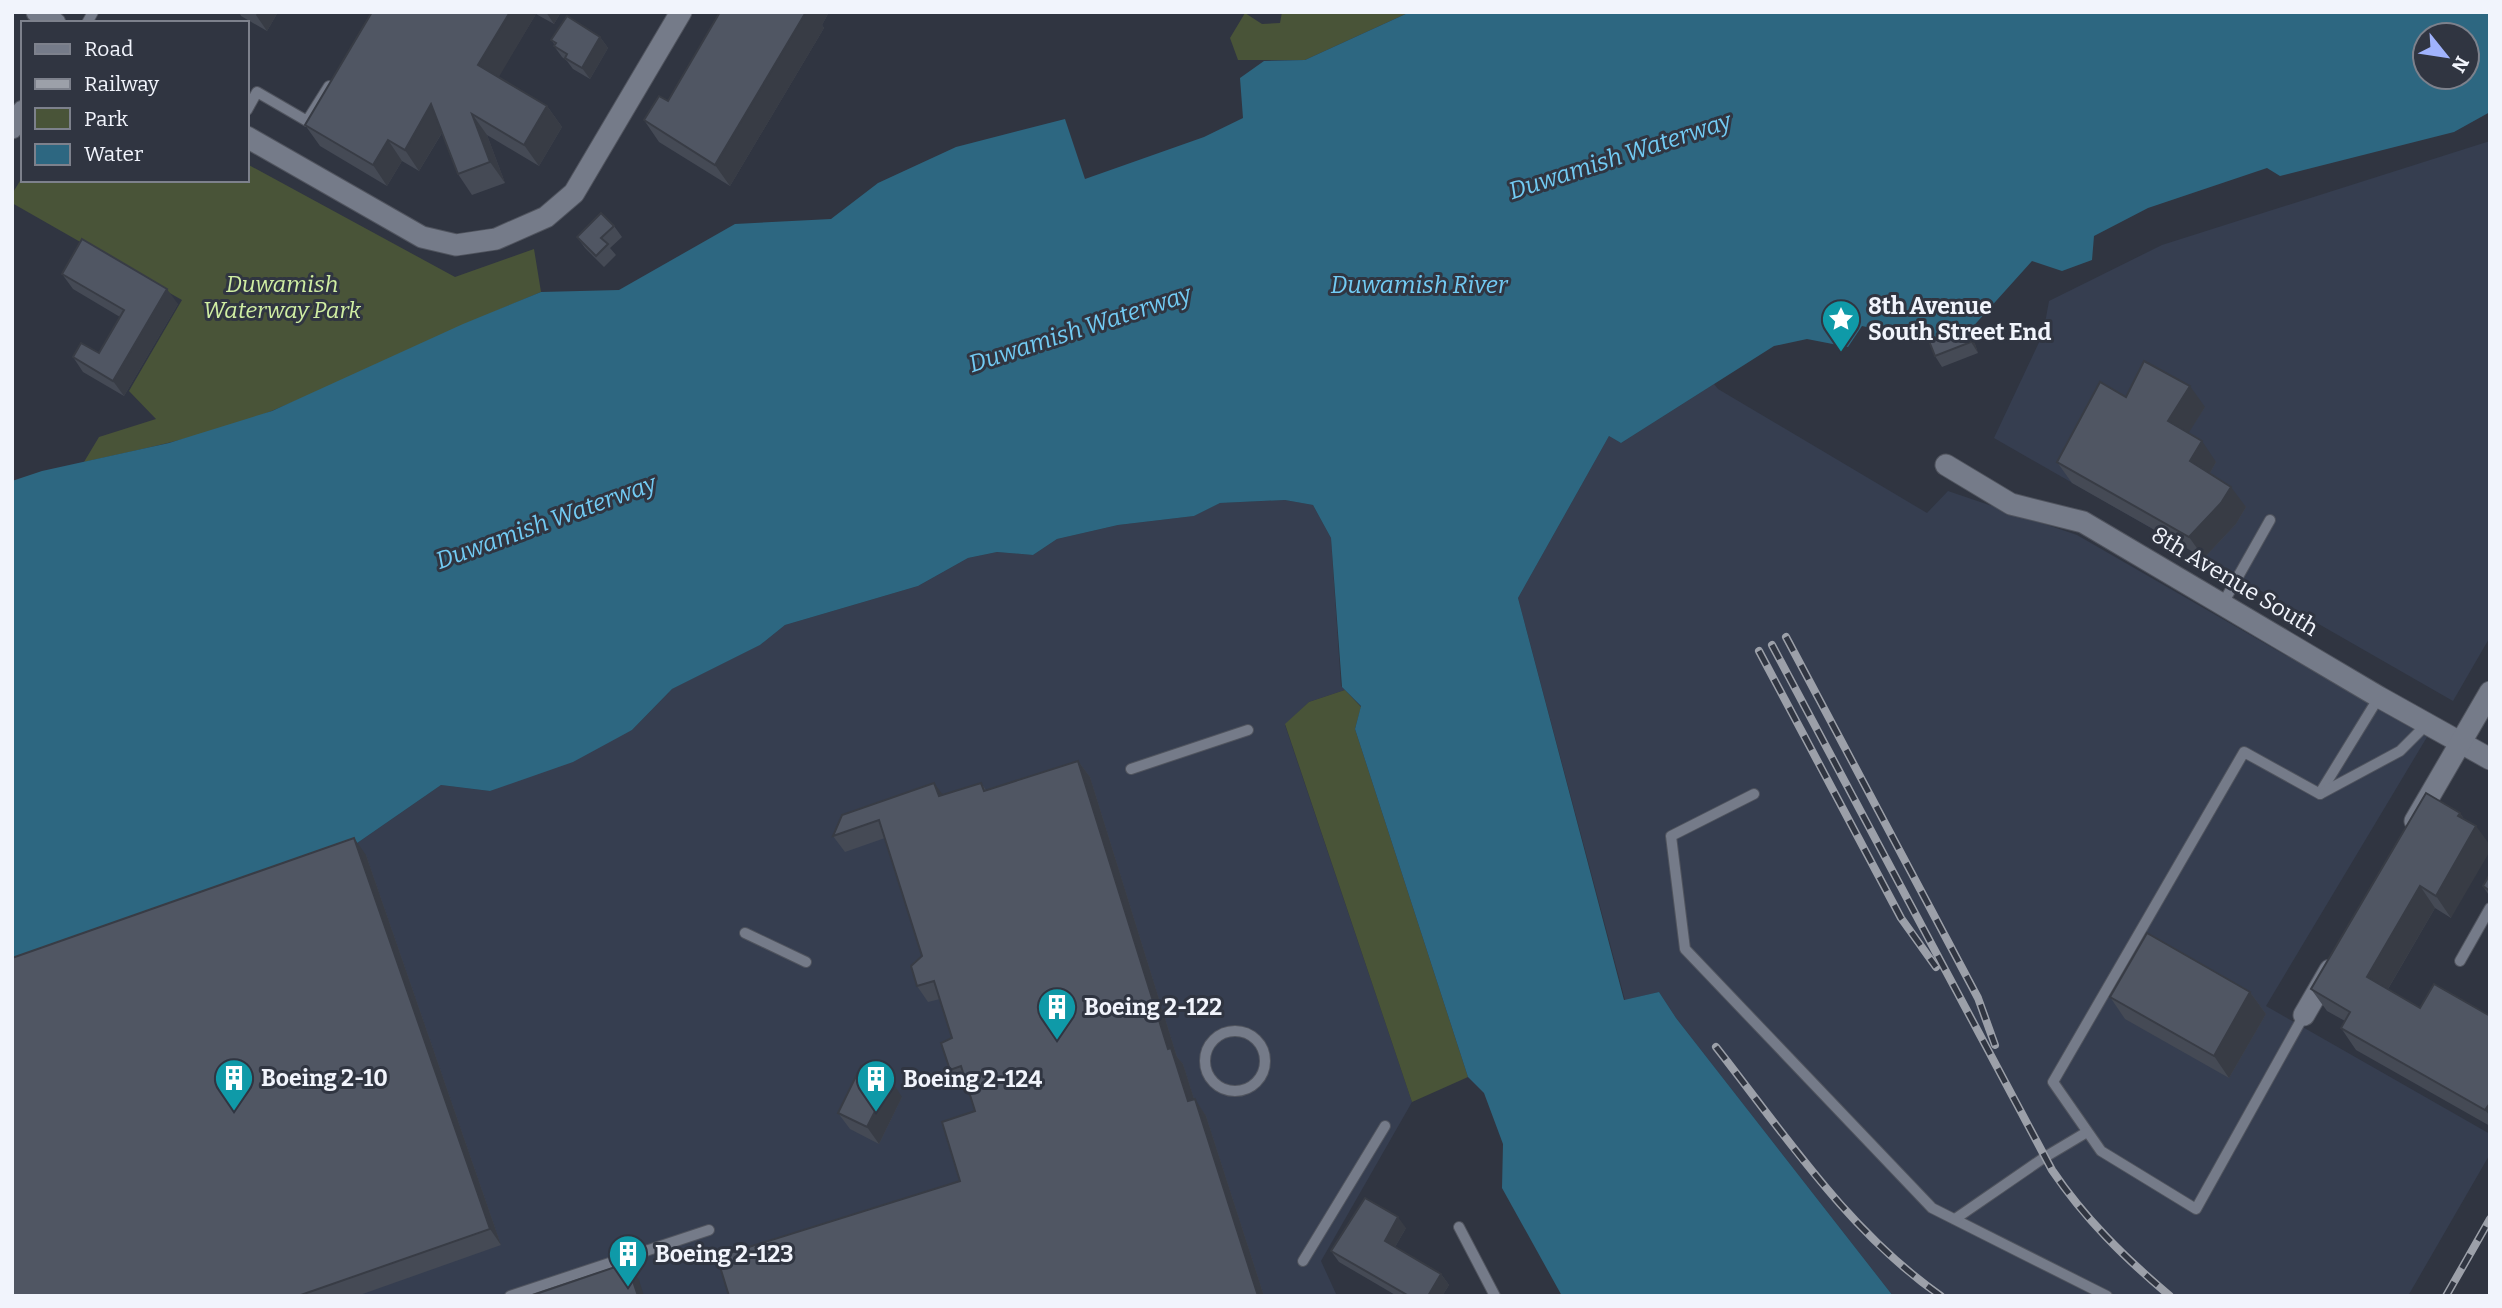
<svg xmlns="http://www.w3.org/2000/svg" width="2502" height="1308" viewBox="0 0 2502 1308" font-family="Bitter,serif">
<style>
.built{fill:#363e50}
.green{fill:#495438}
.water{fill:#2d6781;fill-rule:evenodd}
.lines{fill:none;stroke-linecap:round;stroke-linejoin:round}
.lane-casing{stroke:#50545e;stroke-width:12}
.street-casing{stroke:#50545e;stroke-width:23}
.lane{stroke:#757b89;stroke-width:10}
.street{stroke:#757b89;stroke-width:21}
.rail-casing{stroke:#9ca0a9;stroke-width:8}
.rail{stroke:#303541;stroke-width:5;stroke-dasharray:16;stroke-linecap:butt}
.wall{fill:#454a55}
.shaded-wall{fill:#383c45}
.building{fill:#505663;stroke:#383c45;stroke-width:2}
.labels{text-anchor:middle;stroke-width:6;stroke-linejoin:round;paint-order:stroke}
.park-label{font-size:23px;font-style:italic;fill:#d0eea3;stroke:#303541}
.poi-label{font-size:23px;font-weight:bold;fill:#f1f4fc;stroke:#303541;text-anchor:start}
.street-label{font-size:23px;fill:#f1f4fc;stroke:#303541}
.water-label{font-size:24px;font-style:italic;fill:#72cbf4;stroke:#303541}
</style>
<rect width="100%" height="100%" fill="#303541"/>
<g class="built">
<path d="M 2490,141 L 2490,637 L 2453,701 L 1994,438 L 2043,334 L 2049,301 L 2162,245 Z"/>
<path d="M 1714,384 L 1718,389 L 1927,513 L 1948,491 L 2077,535 L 2427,737 L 2266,1006 L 2490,1134 L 2490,1154 L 2408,1296 L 1893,1296 L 1676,1018 L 1659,992 L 1625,1000 L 1518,598 L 1609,436 L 1621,443 Z"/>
<path d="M 1285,500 L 1313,505 L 1331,538 L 1341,686 L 1345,690 L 1309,702 L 1285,725 L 1412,1102 L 1321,1261 L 1337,1296 L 12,1296 L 12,970 L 334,859 L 441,785 L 490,791 L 632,730 L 672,689 L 760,645 L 785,625 L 918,586 L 968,558 L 997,552 L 1033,555 L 1057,539 L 1118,525 L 1194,516 L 1220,503 Z"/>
</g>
<g class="green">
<path d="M 1282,12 L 1410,12 L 1305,60 L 1238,60 L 1230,38 L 1245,13 L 1262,24 L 1280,23 Z"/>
<path d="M 247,164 L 455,277 L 534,249 L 541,292 C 451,329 364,373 274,410 C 215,434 147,448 84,462 L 99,437 L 156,419 L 129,391 L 182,300 L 12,203 L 12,194 L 23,176 L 23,180 L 247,180 Z"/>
<path d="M 1345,690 L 1361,707 L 1355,729 L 1468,1077 L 1412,1102 L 1285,724 L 1309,702 Z"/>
</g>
<path class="water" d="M 1410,12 L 2490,12 L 2490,112 L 2454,132 L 2280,176 L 2267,168 L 2148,208 L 2094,236 L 2092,260 L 2062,271 L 2032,261 L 1969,331 L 1935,342 L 1862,326 L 1848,347 L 1807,339 L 1774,346 L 1621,443 L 1609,436 L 1518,598 L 1624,1000 L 1659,992 L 1676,1018 L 1893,1296 L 1562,1296 L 1502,1188 L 1503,1144 L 1484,1093 L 1468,1077 L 1355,729 L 1361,706 L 1342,687 L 1331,538 L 1313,505 L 1285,500 L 1220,503 L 1194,516 L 1118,525 L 1057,539 L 1033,555 L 997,552 L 968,558 L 918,586 L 785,625 L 760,645 L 672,689 L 632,730 L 573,762 L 490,791 L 441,785 L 334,859 L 12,970 L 12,481 L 42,471 L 169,443 L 272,411 L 463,324 L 541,292 L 619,290 L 735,224 L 831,219 L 878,183 L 956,147 L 1065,119 L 1085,179 L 1204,137 L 1243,118 L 1240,78 L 1264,61 L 1305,60 ZM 2425,35 L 2467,35 L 2467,77 L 2425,77 Z"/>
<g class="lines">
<g class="lane-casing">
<g id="lane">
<path d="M 87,23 L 93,12"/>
<path d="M 247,110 L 257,92 L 307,121 L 329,86"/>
<path d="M 2222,605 L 2270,520"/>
<path d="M 1131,769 L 1248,730"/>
<path d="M 2320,793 L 2379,697"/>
<path d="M 1754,794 L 1671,836 L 1685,949 L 1932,1208 L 2107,1296"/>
<path d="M 2320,794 L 2400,751 L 2427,724"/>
<path d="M 745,933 L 806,962"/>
<path d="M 2460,961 L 2490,908"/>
<path d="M 2304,1015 L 2196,1209 L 2101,1151 L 2053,1082 L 2244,752 L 2320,794"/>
<circle cx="1235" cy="1061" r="30"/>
<path d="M 1955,1219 L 2045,1157 L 2087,1132"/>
<path d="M 1459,1227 L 1495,1296"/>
<path d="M 1303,1261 L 1385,1126"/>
<path d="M 510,1296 L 709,1230"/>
</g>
</g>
<g class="street-casing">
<g id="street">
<path d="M 37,12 L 55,23"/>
<path d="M 12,128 L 23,111"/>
<path d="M 247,137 L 422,237 L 456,245 L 496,239 L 546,217 L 574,193 L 681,12"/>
<path d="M 1946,465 L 2011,504 L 2083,522 L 2379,697 L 2490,759"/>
<path d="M 2415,821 L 2490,692"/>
<path d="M 2304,1015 L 2330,970"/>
</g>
</g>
<use href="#lane" class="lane"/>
<use href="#street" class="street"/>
<g class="rail-casing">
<g id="rail">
<path d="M 1786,637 L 1978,998 L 1995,1045"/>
<path d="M 1772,645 L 2052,1170 C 2085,1219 2125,1258 2170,1296"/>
<path d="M 1759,651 L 1901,918 L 1936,967"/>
<path d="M 1716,1047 C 1785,1135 1849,1232 1941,1296"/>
<path d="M 2446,1296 L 2490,1219"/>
</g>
</g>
<use href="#rail" class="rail"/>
</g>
<g class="wall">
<path d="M 239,12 L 278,12 L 267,31 L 241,16 Z"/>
<path d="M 372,12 L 561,12 L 554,24 L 536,14 L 498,77 L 547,106 L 562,127 L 539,166 L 487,135 L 505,183 L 472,195 L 458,174 L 442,133 L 419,171 L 402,161 L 387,186 L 320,146 L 305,125 Z"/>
<path d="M 720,12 L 829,12 L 822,25 L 824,28 L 730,186 L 659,142 L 644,120 L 668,101 Z"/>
<path d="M 600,37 L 608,48 L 590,79 L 573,69 L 567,61 L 562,57 L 554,46 L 555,45 L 551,40 Z"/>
<path d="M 614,226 L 622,237 L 610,248 L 616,255 L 604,267 L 585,248 L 577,237 Z"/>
<path d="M 62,274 L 178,304 L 124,396 L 83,372 L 73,357 L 99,353 L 120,317 L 73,289 Z"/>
<path d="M 1973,338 L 1978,353 L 1942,367 L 1935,356 Z"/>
<path d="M 2126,397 L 2205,407 L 2188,433 L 2216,462 L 2210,473 L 2246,507 L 2236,524 L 2204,558 L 2072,483 L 2057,462 Z"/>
<path d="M 1078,761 L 1090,777 L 1177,1057 L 1183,1064 L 1194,1099 L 1206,1116 L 1264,1296 L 729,1296 L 960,1181 L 975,1111 L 967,1084 L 962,1086 L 950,1070 L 952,1038 L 940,999 L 928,1002 L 917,986 L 922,956 L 885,838 L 845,852 L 833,836 L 943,795 L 981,783 L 986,790 Z"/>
<path d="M 2460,813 L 2464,819 L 2451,918 L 2435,908 L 2388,989 L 2420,1008 L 2490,1016 L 2490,1126 L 2356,1050 L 2341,1028 L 2345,1021 L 2327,1011 L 2311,989 Z"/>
<path d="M 366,855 L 501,1245 L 357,1296 L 12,1296 Z"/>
<path d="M 2490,874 L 2490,897 L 2483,886 Z"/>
<path d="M 2250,992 L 2266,1014 L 2229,1078 L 2125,1019 L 2110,997 Z"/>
<path d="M 902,1097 L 879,1144 L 850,1129 L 838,1113 Z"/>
<path d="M 1406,1228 L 1395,1247 L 1441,1274 L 1449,1285 L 1442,1296 L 1397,1296 L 1339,1262 L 1331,1251 Z"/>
</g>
<g class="shaded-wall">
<path d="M 258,12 L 278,12 L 267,31 L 256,15 Z"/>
<path d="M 510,12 L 535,12 L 536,14 L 493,87 L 478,65 Z"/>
<path d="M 546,12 L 561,12 L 554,24 Z"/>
<path d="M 806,12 L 829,12 L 822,25 L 824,28 L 730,186 L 715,165 Z"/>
<path d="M 600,37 L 608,48 L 590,79 L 582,68 Z"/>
<path d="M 431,104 L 446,126 L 419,171 L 405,150 Z"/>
<path d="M 547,106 L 562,127 L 539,166 L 524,145 Z"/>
<path d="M 472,114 L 487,135 L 505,183 L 490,162 Z"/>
<path d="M 388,140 L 402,161 L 387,186 L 373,165 Z"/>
<path d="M 167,289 L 178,304 L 124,396 L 113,381 Z"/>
<path d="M 1965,327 L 1973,338 L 1978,353 L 1971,342 Z"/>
<path d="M 2190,386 L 2205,407 L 2183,442 L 2168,421 Z"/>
<path d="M 2202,441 L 2216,462 L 2205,482 L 2190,461 Z"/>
<path d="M 2231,487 L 2246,507 L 2236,524 L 2204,558 L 2189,537 Z"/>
<path d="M 1078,761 L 1090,777 L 1177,1057 L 1183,1064 L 1200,1118 L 1188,1101 L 1168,1049 Z"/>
<path d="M 934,783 L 946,799 L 939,796 Z"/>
<path d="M 2460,813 L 2473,832 L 2476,826 L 2490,845 L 2490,851 L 2451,918 L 2436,896 Z"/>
<path d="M 354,838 L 366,855 L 501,1245 L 490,1229 Z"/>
<path d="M 2420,886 L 2435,908 L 2382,999 L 2367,977 Z"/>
<path d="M 2250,992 L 2266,1014 L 2229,1078 L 2214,1056 Z"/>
<path d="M 891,1080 L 902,1097 L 879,1144 L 867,1127 Z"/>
<path d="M 1195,1099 L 1206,1116 L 1264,1296 L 1258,1296 Z"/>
<path d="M 2490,1103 L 2490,1116 L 2485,1110 Z"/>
<path d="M 1398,1217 L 1406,1228 L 1392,1252 L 1385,1241 Z"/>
<path d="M 627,1263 L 639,1280 L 644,1296 L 638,1296 Z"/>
<path d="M 1441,1274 L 1449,1285 L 1442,1296 L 1428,1296 Z"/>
</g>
<g class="building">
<path d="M 372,12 L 510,12 L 478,65 L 547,106 L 524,145 L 472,114 L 490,162 L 458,174 L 431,104 L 405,150 L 388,140 L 373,165 L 305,125 Z"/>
<path d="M 720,12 L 806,12 L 715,165 L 644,120 L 659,96 L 668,101 Z"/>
<path d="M 567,16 L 600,37 L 582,68 L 565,58 L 567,54 L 554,46 L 556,43 L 551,40 Z"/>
<path d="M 601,213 L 614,226 L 601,238 L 608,244 L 596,256 L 577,237 Z"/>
<path d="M 82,239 L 167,289 L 113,381 L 73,357 L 81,343 L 99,353 L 124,310 L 62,274 Z"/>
<path d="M 1965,327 L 1971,342 L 1935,356 L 1929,341 Z"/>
<path d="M 2144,361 L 2190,386 L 2168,421 L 2202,441 L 2190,461 L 2231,487 L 2221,503 L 2189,537 L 2057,462 L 2100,382 L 2126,397 Z"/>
<path d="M 1078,761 L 1168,1049 L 1171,1048 L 1188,1101 L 1195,1099 L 1258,1296 L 729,1296 L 717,1257 L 960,1181 L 942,1122 L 975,1111 L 961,1066 L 950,1070 L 941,1043 L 952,1038 L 934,981 L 917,986 L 911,966 L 922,956 L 879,820 L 833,836 L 842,815 L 934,783 L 939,796 L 981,783 L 984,791 Z"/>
<path d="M 2426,793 L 2460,813 L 2458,816 L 2476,826 L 2436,896 L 2420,886 L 2367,977 L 2420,1008 L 2434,984 L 2490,1016 L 2490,1103 L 2485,1110 L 2341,1028 L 2350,1012 L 2311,989 Z"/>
<path d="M 354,838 L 490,1229 L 298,1296 L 12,1296 L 12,958 Z"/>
<path d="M 2490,874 L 2490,891 L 2483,886 Z"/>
<path d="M 2147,933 L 2250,992 L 2214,1056 L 2110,997 Z"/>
<path d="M 861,1066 L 891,1080 L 867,1127 L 838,1113 Z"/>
<path d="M 1365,1198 L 1398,1217 L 1385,1241 L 1441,1274 L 1428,1296 L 1409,1296 L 1331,1251 Z"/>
<path d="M 627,1263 L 638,1296 L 530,1296 Z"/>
</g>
<defs>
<g id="sight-pin" transform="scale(2.0125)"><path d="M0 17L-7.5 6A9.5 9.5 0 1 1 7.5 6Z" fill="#0f9aa8" stroke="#303541"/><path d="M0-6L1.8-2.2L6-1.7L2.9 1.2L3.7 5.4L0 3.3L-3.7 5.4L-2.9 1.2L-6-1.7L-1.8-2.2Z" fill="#fff"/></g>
<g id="building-pin" transform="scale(2.0125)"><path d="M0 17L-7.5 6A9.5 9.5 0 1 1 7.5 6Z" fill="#0f9aa8" stroke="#303541"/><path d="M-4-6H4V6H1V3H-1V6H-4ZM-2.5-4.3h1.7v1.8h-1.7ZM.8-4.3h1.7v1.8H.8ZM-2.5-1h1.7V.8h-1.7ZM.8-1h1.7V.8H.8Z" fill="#fff"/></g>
</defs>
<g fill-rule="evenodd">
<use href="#sight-pin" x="1841" y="319"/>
<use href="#building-pin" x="1057" y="1007"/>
<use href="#building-pin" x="234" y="1078"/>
<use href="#building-pin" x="876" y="1079"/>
<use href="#building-pin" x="628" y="1254"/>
</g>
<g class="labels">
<g class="park-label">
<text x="282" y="292">Duwamish<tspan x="282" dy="26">Waterway Park</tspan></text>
</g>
<g class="poi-label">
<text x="1868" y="314">8th Avenue<tspan x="1868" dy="26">South Street End</tspan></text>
<text x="1084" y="1015">Boeing 2-122</text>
<text x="261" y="1086">Boeing 2-10</text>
<text x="903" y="1087">Boeing 2-124</text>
<text x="655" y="1262">Boeing 2-123</text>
</g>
<g class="street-label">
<text transform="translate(2235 581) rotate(31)" y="8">8th Avenue South</text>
</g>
<g class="water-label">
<text transform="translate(1620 156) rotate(-18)" y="8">Duwamish Waterway</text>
<text x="1419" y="293">Duwamish River</text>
<text transform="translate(1080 329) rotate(-18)" y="8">Duwamish Waterway</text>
<text transform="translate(546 522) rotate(-20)" y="8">Duwamish Waterway</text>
</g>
</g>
<rect width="2502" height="1308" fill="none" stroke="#f1f4fc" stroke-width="28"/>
<rect x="21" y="21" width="228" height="161" fill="#303541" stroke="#7d818c" stroke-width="2"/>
<rect x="35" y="44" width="35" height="10" fill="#757b89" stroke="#7d818c" stroke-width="2"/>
<text x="84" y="56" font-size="21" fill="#f1f4fc">Road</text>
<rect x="35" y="79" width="35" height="10" fill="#9ca0a9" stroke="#7d818c" stroke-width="2"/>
<text x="84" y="91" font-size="21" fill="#f1f4fc">Railway</text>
<rect x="35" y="108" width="35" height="21" fill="#495438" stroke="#7d818c" stroke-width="2"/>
<text x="84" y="126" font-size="21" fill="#f1f4fc">Park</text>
<rect x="35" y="144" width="35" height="21" fill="#2d6781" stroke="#7d818c" stroke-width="2"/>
<text x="84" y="161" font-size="21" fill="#f1f4fc">Water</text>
<g transform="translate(2446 56) rotate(120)"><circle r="33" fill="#303541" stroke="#7d818c" stroke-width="2"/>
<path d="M0-5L12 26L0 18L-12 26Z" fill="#a0b3fd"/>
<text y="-10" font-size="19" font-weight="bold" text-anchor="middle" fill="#f1f4fc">N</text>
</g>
</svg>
